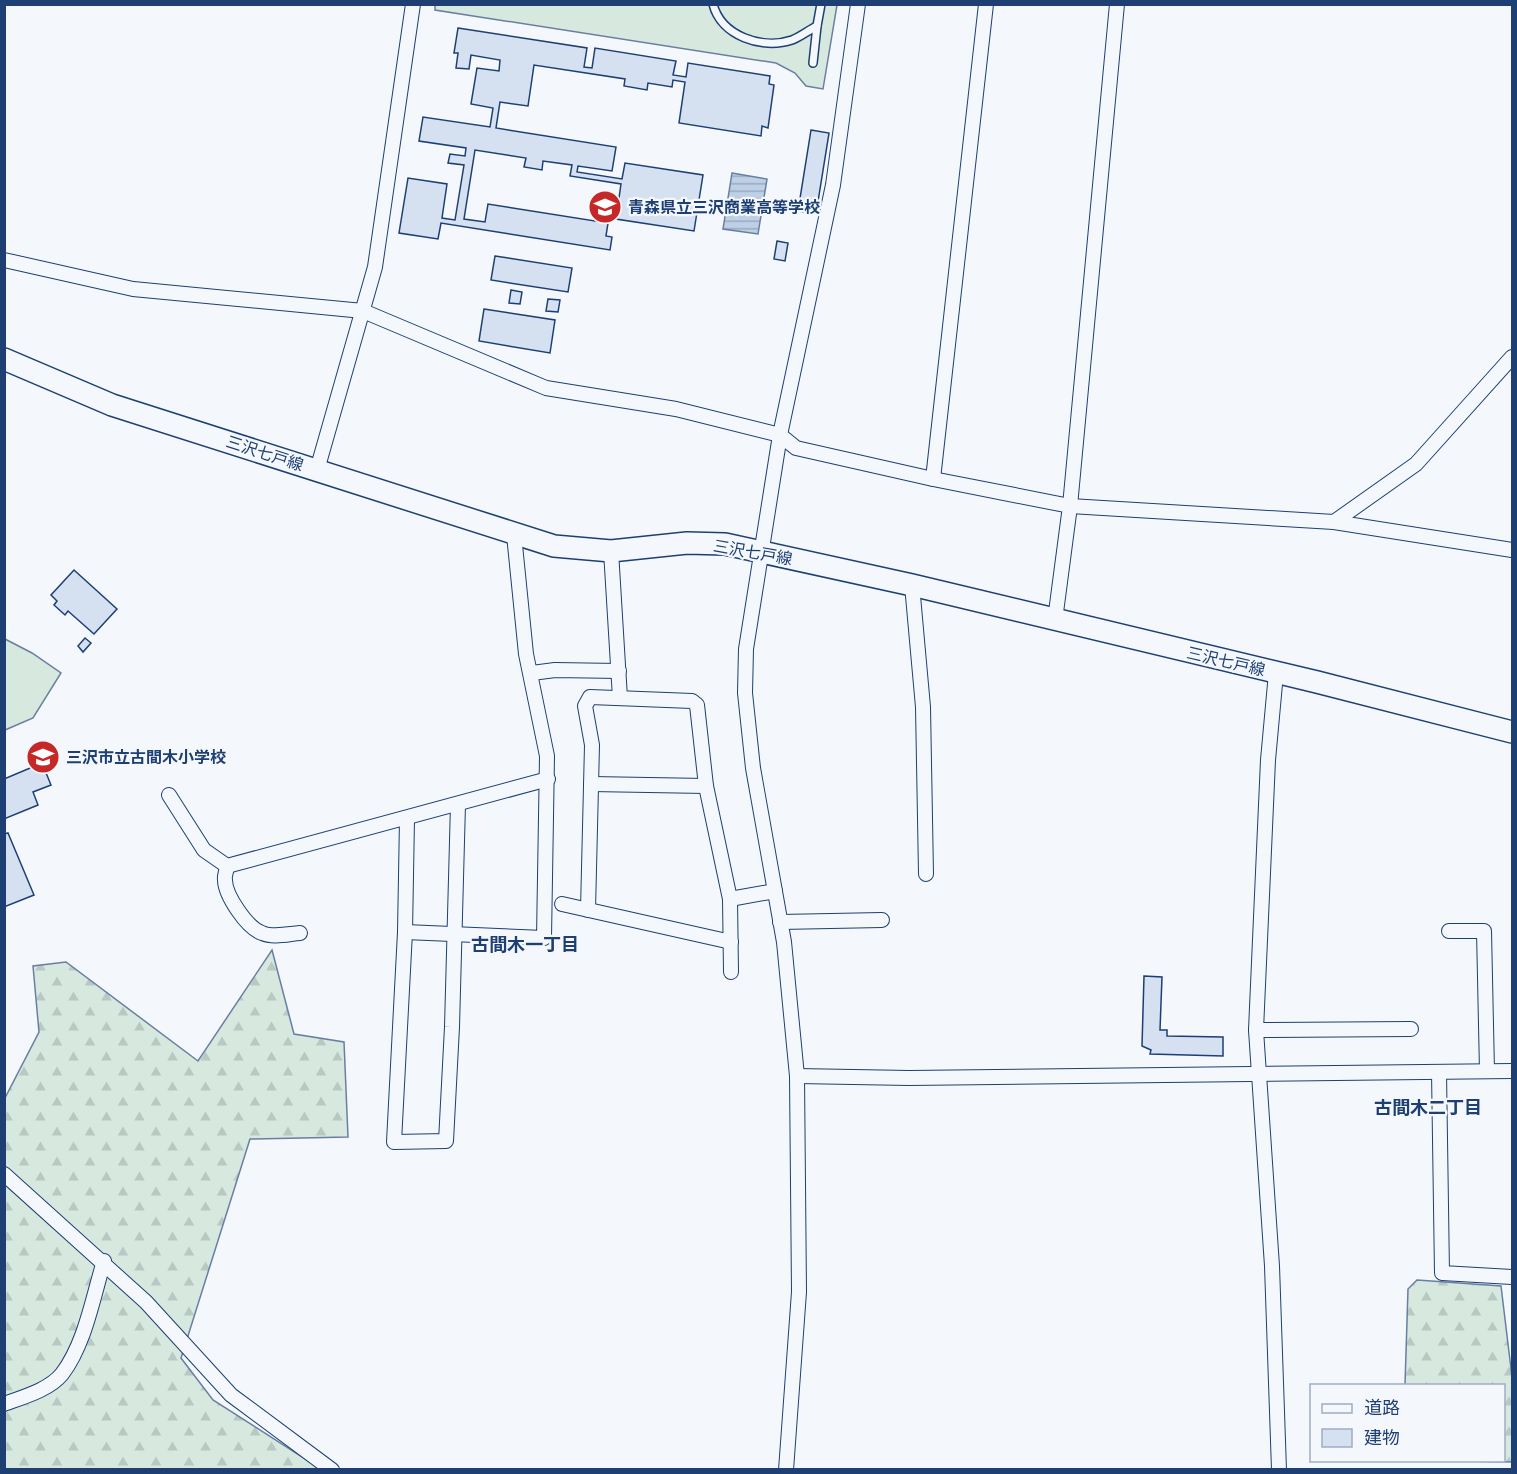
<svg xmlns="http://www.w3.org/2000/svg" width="1517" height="1474" viewBox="0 0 1517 1474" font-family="'IBM Plex Serif','Noto Sans JP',serif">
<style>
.grass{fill:#d7e8df;stroke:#687fa3;stroke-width:1.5}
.forest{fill:url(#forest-firs);stroke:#687fa3;stroke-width:1.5}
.water{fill:url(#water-rules);stroke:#687fa3;stroke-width:1.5}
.building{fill:#d5e0f0;stroke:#1d3f73;stroke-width:1.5}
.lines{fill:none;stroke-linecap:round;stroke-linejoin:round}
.service-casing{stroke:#1d3f73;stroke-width:10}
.minor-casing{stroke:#1d3f73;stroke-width:16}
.primary-casing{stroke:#1d3f73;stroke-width:24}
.service{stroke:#f4f7fb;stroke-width:7}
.minor{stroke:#f4f7fb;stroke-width:14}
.primary{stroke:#f4f7fb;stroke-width:21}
.labels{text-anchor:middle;stroke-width:4.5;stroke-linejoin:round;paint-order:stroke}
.poi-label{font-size:16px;font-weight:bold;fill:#1d3f73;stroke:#f4f7fb;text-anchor:start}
.street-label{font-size:16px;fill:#1d3f73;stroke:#f4f7fb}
.neighbourhood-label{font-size:18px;font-weight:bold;fill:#1d3f73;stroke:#f4f7fb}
</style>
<defs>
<pattern id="forest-firs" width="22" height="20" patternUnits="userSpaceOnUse" patternTransform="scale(1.5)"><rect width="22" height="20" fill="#d7e8df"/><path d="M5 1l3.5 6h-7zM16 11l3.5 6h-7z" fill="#b8c8c3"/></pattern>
<pattern id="water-rules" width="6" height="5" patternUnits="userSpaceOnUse" patternTransform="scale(1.5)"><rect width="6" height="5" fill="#bed0e5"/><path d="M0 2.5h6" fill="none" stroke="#9aaabe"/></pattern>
</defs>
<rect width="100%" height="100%" fill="#f4f7fb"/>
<g class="grass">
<path d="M 435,4 L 837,5 L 823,89 L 806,86 L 795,73 L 776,63 L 435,10 Z"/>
<path d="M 5,639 L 32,653 L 61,673 L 33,718 L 5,730 Z"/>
</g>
<g class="forest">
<path d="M 272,950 L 294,1034 L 344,1042 L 348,1137 L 250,1139 L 181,1358 L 213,1400 L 321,1469 L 5,1469 L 4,1100 L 39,1032 L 33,966 L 66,962 L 198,1061 Z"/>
<path d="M 1417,1280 L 1501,1286 L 1512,1377 L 1512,1462 L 1464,1461 L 1504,1460 L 1504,1386 L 1405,1385 L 1408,1289 Z"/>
</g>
<path class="water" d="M 732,173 L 767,179 L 758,234 L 723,229 Z"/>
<g class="building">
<path d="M 458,28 L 587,48 L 584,67 L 592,68 L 595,48 L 676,61 L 673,75 L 686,77 L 688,63 L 770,76 L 769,84 L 774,85 L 768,128 L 762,126 L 761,136 L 679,123 L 685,82 L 673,80 L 672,87 L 648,83 L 647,90 L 624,86 L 625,79 L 534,65 L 528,106 L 500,102 L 496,128 L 616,147 L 612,171 L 578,166 L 577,172 L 622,179 L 625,163 L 703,175 L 694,231 L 616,219 L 621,184 L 570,176 L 572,165 L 543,161 L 542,170 L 524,167 L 526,158 L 475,150 L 464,219 L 485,222 L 488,204 L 608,223 L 606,236 L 612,237 L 610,250 L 441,223 L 438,239 L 399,233 L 408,178 L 447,184 L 442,218 L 455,220 L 464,165 L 448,163 L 450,154 L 465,156 L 466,148 L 419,141 L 423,117 L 490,127 L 493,108 L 471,104 L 477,68 L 499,71 L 500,60 L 471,55 L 469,69 L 456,68 L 458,53 L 454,53 Z"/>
<path d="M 811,130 L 829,133 L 816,214 L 798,211 Z"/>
<path d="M 777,241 L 788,243 L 785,261 L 774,259 Z"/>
<path d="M 495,256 L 572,268 L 568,292 L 491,280 Z"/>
<path d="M 511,290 L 522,292 L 520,304 L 509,303 Z"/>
<path d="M 548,299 L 560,300 L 558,312 L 546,311 Z"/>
<path d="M 484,309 L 555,320 L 550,353 L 479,341 Z"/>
<path d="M 74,570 L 117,609 L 94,634 L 68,611 L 65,615 L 54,605 L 57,601 L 51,595 Z"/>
<path d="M 85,638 L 91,643 L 83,652 L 78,646 Z"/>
<path d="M 42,763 L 51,785 L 33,792 L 38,805 L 4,819 L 4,779 Z"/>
<path d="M 8,833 L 34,895 L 4,907 L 4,834 Z"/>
<path d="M 1144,976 L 1162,977 L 1160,1030 L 1167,1030 L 1167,1036 L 1223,1037 L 1223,1056 L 1150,1054 L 1151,1050 L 1142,1046 Z"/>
</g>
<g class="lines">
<g class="service-casing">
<g id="service">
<path d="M 713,4 C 721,36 762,50 792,40 C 800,37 809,30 817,26 L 821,4"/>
<path d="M 813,63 L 817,26"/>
</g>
</g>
<g class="minor-casing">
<g id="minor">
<path d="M 4,260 L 133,289 L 363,311 L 546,388 L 676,409 L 780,435 L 796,448 L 933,479 L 1070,506 L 1334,522 L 1512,550"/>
<path d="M 317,470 L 375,267 L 413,4"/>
<path d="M 933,479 L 986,4"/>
<path d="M 1334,522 L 1416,464 L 1512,357"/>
<path d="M 611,551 L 620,698"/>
<path d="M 912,585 L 923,707 L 926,874"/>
<path d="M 1055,620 L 1070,506 L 1117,4"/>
<path d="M 532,673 L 555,670 L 619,671"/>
<path d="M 1276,673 L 1268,760 L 1256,1030 L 1272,1266 L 1279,1470"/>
<path d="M 591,784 L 706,786"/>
<path d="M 169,795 L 204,850 L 227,866 L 548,779"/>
<path d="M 407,819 L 405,932 L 394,1142 L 446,1141 L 452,1027 L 458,804"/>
<path d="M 227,866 C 227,870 224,876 225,880 C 225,895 247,928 262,933 C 273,938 288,934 300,933"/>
<path d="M 730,899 L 775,891"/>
<path d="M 562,904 L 731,942"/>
<path d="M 588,910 L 592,745 L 585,706 L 590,697 L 692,701 L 697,705 L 706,786 L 730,899 L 731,972"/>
<path d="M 780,922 L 882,920"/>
<path d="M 1449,931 L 1484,931 L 1487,1071"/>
<path d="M 405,932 L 544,938 L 547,756 L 526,654 L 514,535"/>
<path d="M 1256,1030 L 1411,1029"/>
<path d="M 1439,1072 L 1442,1273 L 1512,1277"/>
<path d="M 797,1076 L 909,1078 L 1512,1071"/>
<path d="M 4,1174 L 146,1302 L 231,1395 L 332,1470"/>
<path d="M 4,1404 C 23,1397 49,1390 62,1374 C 85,1344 93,1297 104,1261"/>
<path d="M 786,1470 L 799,1292 L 797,1076 L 784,942 L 753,768 L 745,693 L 746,649 L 780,435 L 833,185 L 858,4"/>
</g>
</g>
<g class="primary-casing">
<path id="primary" d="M 4,359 L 112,405 L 554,546 L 611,551 L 687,543 L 725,544 L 912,585 L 1317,682 L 1512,732"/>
</g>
<use href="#service" class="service"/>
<use href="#minor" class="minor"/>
<use href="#primary" class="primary"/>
</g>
<defs>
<g id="school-disc" transform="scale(1.725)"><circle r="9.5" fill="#c62828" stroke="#f4f7fb"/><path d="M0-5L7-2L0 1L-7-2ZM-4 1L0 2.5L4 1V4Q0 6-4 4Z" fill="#fff"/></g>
</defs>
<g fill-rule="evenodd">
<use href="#school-disc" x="605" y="207"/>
<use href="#school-disc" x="43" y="757"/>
</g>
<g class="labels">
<g class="poi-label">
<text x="628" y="213">青森県立三沢商業高等学校</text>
<text x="66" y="763">三沢市立古間木小学校</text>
</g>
<g class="street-label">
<text transform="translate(265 453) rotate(18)" y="6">三沢七戸線</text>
<text transform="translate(753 552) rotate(10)" y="6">三沢七戸線</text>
<text transform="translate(1226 661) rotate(13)" y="6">三沢七戸線</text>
</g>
<g class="neighbourhood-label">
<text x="525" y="951">古間木一丁目</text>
<text x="1428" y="1114">古間木二丁目</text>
</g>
</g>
<rect width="1517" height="1474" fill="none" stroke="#1d3f73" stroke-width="12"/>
<rect x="1310" y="1384" width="195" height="78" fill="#f4f7fb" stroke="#9eadc5" stroke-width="1.5"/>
<rect x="1322" y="1404" width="30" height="9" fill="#f4f7fb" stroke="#9eadc5" stroke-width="1.5"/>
<text x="1364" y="1414" font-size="18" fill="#1d3f73">道路</text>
<rect x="1322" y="1429" width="30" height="18" fill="#d5e0f0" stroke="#9eadc5" stroke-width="1.5"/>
<text x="1364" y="1444" font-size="18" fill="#1d3f73">建物</text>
</svg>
